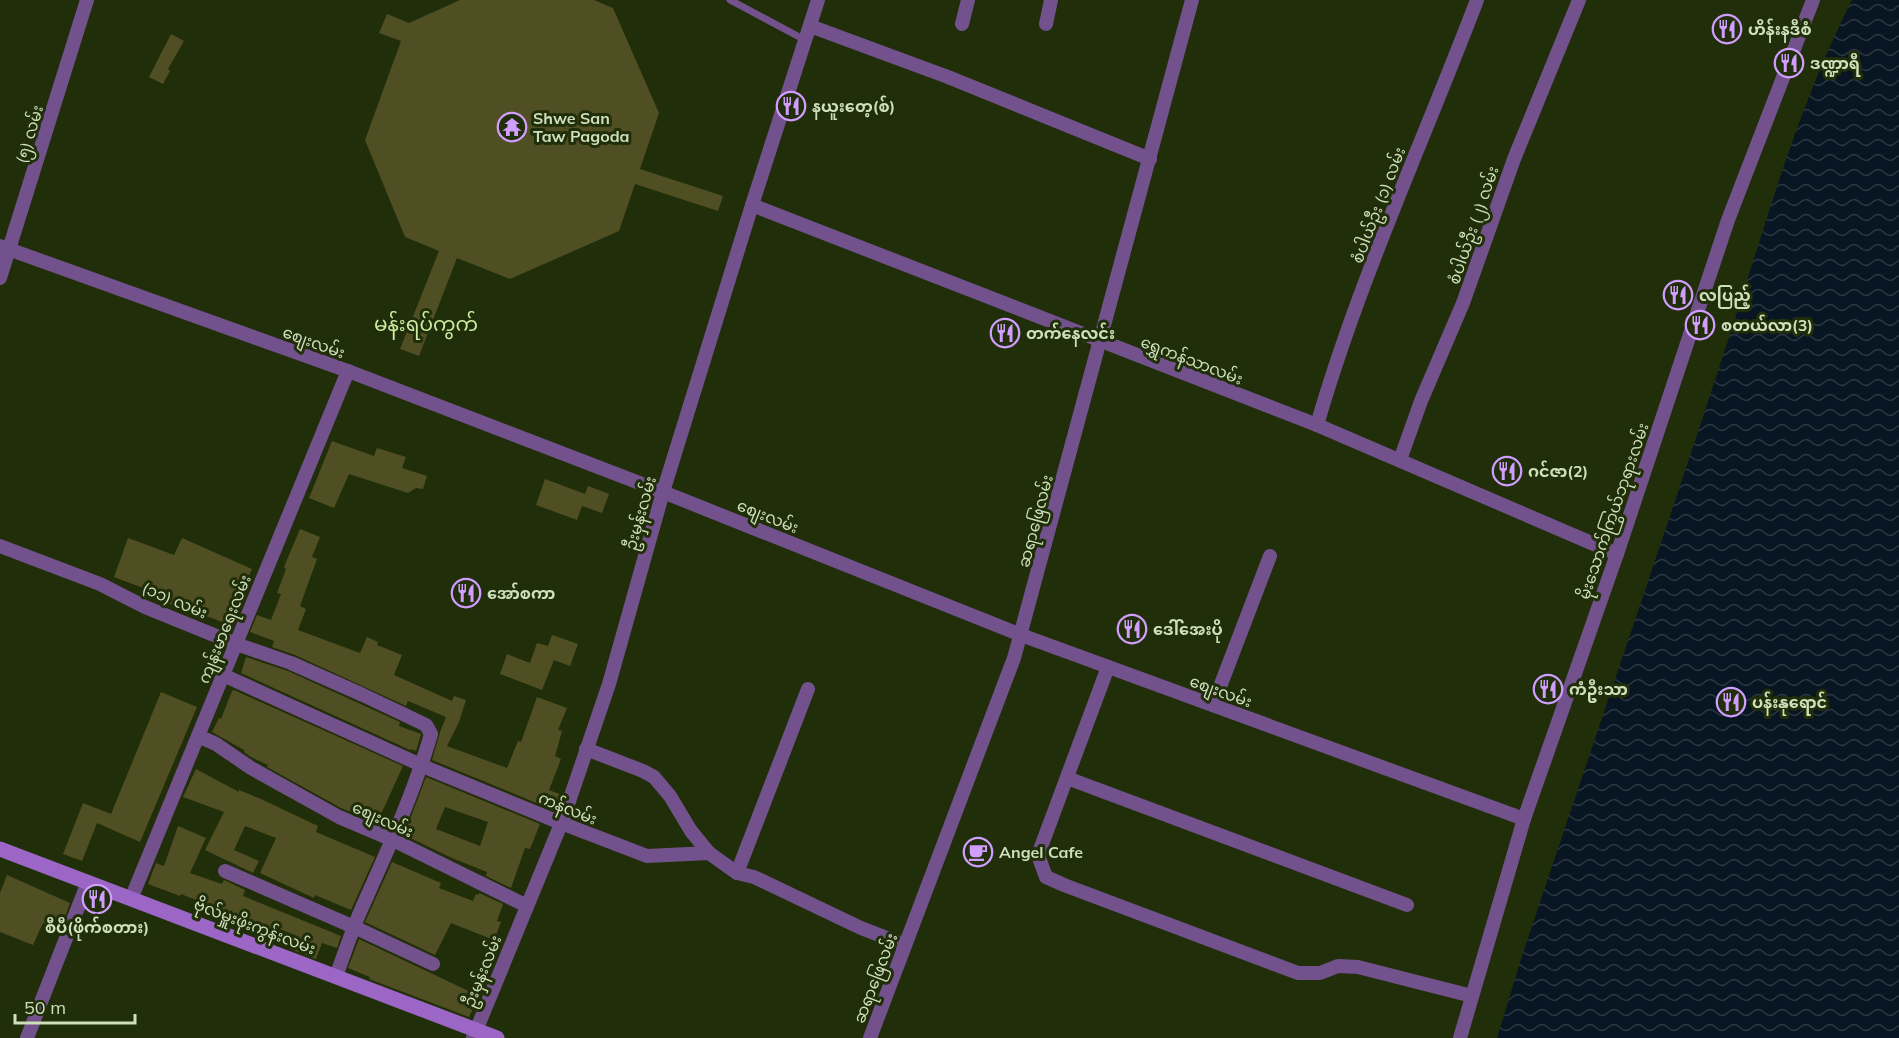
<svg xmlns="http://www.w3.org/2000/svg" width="1899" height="1038" viewBox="0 0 1899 1038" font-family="Mulish,'Noto Sans Myanmar',sans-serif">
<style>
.water{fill:url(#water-waves)}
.building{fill:#504f23;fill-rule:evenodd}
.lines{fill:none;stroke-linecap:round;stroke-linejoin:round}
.lane{stroke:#72518d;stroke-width:7}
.street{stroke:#72518d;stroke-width:14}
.secondary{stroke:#9b66c6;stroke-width:15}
.labels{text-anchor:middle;stroke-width:6;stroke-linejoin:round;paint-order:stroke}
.poi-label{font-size:16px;font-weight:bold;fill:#cedfbc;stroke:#202e09;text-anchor:start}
.street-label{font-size:16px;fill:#cedfbc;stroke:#202e09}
.quarter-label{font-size:20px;fill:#caeca2;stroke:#202e09}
</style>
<defs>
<pattern id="water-waves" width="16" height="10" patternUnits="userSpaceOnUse" patternTransform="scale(1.5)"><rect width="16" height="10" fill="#081522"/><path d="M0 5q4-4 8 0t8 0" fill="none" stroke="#2b3740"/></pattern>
</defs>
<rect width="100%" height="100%" fill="#202e09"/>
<path class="water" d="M 1852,0 L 1899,0 L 1899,1038 L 1497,1038 L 1522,956 C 1589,755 1658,555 1724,353 C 1763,234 1795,112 1852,0 Z"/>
<g class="building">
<path d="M 460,0 L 594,0 L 613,8 L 659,113 L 640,169 L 723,196 L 718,211 L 635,184 L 619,231 L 510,279 L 457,258 L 419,356 L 400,349 L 439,251 L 405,237 L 365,140 L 401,41 L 379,33 L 387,14 L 409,23 Z"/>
<path d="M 171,34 L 184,41 L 168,69 L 170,71 L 163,84 L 149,77 Z"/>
<path d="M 332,441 L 374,456 L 377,448 L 406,457 L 402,468 L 427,476 L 423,489 L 416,488 L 408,493 L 349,474 L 334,508 L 309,498 Z"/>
<path d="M 545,479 L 585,494 L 588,486 L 609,494 L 602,513 L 582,506 L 577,520 L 536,505 Z"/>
<path d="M 300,529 L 320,537 L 312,557 L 317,559 L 300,606 L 306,609 L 298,630 L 360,653 L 367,637 L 378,642 L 377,645 L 402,655 L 394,675 L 452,701 L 454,696 L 466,700 L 459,722 L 447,746 L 507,768 L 518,741 L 521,742 L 537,697 L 567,708 L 558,730 L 562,731 L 555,756 L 561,759 L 549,790 L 562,795 L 556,811 L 432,760 L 440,732 L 446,717 L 408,701 L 406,706 L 295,655 L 272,647 L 274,641 L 250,632 L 257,615 L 271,620 L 281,594 L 277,593 L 286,569 L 284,567 Z"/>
<path d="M 128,538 L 174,555 L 182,538 L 252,569 L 239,599 L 241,600 L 238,608 L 240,609 L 233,626 L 182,607 L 181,609 L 154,597 L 156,593 L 114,577 Z"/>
<path d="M 552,635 L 578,644 L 570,666 L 554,660 L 542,690 L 500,674 L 507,654 L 530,663 L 537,643 L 548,646 Z"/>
<path d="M 246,657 L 288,671 L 400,722 L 399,726 L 421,734 L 416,751 L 411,749 L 410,750 L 241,673 Z"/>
<path d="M 234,690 L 403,766 L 377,823 L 341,808 L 267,767 L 268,765 L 251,757 L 244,752 L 244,750 L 212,732 L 219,718 L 221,719 L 232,691 Z"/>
<path d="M 161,692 L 197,707 L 140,842 L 97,823 L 82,861 L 63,854 L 83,803 L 111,814 Z"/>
<path d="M 196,769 L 239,792 L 239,790 L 261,799 L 318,826 L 316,832 L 375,857 L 351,910 L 315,895 L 314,898 L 260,873 L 276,838 L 245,826 L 234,850 L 259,861 L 253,873 L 205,850 L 224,812 L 183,797 Z"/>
<path d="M 426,777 L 540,824 L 530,849 L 525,848 L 511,888 L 486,876 L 487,872 L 452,858 L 404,835 ZM 445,807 L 488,822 L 480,846 L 436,829 Z"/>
<path d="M 178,826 L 206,838 L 190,873 L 222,884 L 224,880 L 245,890 L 243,896 L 341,936 L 337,948 L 322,943 L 316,959 L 293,950 L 300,937 L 272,926 L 270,930 L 249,922 L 247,926 L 214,912 L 216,908 L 181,894 L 180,896 L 148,884 L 156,863 L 164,866 Z"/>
<path d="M 392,862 L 441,883 L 439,888 L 473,901 L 476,894 L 479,895 L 479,893 L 503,904 L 497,921 L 501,922 L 494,940 L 451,923 L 435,955 L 365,922 Z"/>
<path d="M 7,875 L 70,903 L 60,930 L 43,923 L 33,945 L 0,932 L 0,893 Z"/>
<path d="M 359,939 L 479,996 L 469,1017 L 369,979 L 370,977 L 348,968 Z"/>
</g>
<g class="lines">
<path class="lane" d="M 730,0 L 805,40"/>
<g class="street">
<path d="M 962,24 L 968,0"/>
<path d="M 1046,24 L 1051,0"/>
<path d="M 810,26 L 948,77 L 1150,159"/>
<path d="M 752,205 L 1317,425 L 1617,554"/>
<path d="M 0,246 L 348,371 L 663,492 L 1021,635 L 1524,819"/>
<path d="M 0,278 L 87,0"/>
<path d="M 1317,425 C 1359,280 1423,142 1477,0"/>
<path d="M 1400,460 L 1421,401 L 1463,303 L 1514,159 L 1579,0"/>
<path d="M 0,546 L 100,584 L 145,607 L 236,644 L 291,663 L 363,695 L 426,725 L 431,734 C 414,793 389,847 364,903 C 353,927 345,952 336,976"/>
<path d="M 1108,667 L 1038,855 L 1046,877 L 1064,885 L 1298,973 L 1320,973 L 1338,966 L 1358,967 L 1472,996"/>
<path d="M 223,675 L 432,770 L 561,823 L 647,856 L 709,853 L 737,873 L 754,877 L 861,928 L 905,945"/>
<path d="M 1213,705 L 1270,556"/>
<path d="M 198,736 L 216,744 L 251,768 L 339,817 L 393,840 L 527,906"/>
<path d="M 586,749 L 643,771 L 654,777 L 670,796 L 691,831 L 709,853"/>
<path d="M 1067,778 L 1407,905"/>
<path d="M 225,871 L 354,927 L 433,964"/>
<path d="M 737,873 L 808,689"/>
<path d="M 131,899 L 348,371"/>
<path d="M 27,1038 L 88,882"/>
<path d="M 473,1038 L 563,819 L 609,684 L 663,492 L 752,205 L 818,0"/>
<path d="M 870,1038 L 1014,658 L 1192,0"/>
<path d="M 1460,1038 L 1524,819 L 1617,554 L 1728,220 L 1813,0"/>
</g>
<path class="secondary" d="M 0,849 L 497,1038"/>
</g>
<defs>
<g id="restaurant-ring" transform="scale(1.5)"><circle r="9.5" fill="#202e09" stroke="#d19dfe" stroke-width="1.5"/><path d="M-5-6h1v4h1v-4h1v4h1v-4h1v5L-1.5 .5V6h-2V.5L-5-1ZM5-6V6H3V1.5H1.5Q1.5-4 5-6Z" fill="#d19dfe"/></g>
<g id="temple-ring" transform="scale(1.5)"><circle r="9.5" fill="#202e09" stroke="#d19dfe" stroke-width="1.5"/><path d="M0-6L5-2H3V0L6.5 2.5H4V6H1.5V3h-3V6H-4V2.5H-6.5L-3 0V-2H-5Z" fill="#d19dfe"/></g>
<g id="cafe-ring" transform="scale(1.5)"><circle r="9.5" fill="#202e09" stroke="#d19dfe" stroke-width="1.5"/><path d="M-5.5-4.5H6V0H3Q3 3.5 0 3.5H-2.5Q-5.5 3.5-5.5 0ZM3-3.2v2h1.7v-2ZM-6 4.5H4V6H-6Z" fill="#d19dfe"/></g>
</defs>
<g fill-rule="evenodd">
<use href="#restaurant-ring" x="1727" y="29"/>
<use href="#restaurant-ring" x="1789" y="63"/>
<use href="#restaurant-ring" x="791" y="106"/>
<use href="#temple-ring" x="512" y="127"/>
<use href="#restaurant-ring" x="1678" y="295"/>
<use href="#restaurant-ring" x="1700" y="325"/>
<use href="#restaurant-ring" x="1005" y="333"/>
<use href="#restaurant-ring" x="1507" y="471"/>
<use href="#restaurant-ring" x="466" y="593"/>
<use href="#restaurant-ring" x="1132" y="629"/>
<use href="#restaurant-ring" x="1548" y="689"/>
<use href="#restaurant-ring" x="1731" y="702"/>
<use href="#cafe-ring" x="978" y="852"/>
<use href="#restaurant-ring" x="97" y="899"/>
</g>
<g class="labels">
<g class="poi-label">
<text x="1748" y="35">ဟိန်းနဒီစံ</text>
<text x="1810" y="69">ဒဏ္ဍာရီ</text>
<text x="812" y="112">နယူးတေ့(စ်)</text>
<text x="533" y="124">Shwe San<tspan x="533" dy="18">Taw Pagoda</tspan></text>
<text x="1699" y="301">လပြည့်</text>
<text x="1721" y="331">စတယ်လာ(3)</text>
<text x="1026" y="339">တက်နေလင်း</text>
<text x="1528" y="477">ဂင်ဇာ(2)</text>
<text x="487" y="599">အော်စကာ</text>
<text x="1153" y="635">ဒေါ်အေးပို</text>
<text x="1569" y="695">ကံဦးသာ</text>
<text x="1752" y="708">ပန်းနုရောင်</text>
<text x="999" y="858">Angel Cafe</text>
<text x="97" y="933" text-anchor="middle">စီပီ(ဖိုက်စတား)</text>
</g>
<g class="street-label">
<text transform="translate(29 134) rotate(-73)" y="6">(၅) လမ်း</text>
<text transform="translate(1378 205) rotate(-69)" y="6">စံပါယ်ဦး (၁) လမ်း</text>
<text transform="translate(1473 225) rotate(-71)" y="6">စံပါယ်ဦး (၂) လမ်း</text>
<text transform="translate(314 342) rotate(20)" y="6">စျေးလမ်း</text>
<text transform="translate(1192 360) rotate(21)" y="6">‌ရွှေကန်သာလမ်း</text>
<text transform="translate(1613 511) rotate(-71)" y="6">မိုးသောက်ကြွယ်ဘုရားလမ်း</text>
<text transform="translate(640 513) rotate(-74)" y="6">ဦးမှန်းလမ်း</text>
<text transform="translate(768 516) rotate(22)" y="6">စျေးလမ်း</text>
<text transform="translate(1035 521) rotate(-75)" y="6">ဆရာဖြေလမ်း</text>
<text transform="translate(175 600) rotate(23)" y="6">(၁၁) လမ်း</text>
<text transform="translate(224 629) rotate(-68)" y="6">ကျန်းမာရေးလမ်း</text>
<text transform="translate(1221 691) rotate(20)" y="6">စျေးလမ်း</text>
<text transform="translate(568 808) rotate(22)" y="6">ကန်လမ်း</text>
<text transform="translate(383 819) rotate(24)" y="6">စျေးလမ်း</text>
<text transform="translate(255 926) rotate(21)" y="6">ဗိုလ်မှူးဖိုးကွန်းလမ်း</text>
<text transform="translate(482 971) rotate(-68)" y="6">ဦးမှန်းလမ်း</text>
<text transform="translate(875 978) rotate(-69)" y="6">ဆရာဖြေလမ်း</text>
</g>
<g class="quarter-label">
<text x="426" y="331">မန်းရပ်ကွက်</text>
</g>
</g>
<path d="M15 1014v9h120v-9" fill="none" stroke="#cedfbc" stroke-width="3"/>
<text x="24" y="1014" font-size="18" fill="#cedfbc" stroke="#202e09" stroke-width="4.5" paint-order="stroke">50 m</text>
</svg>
